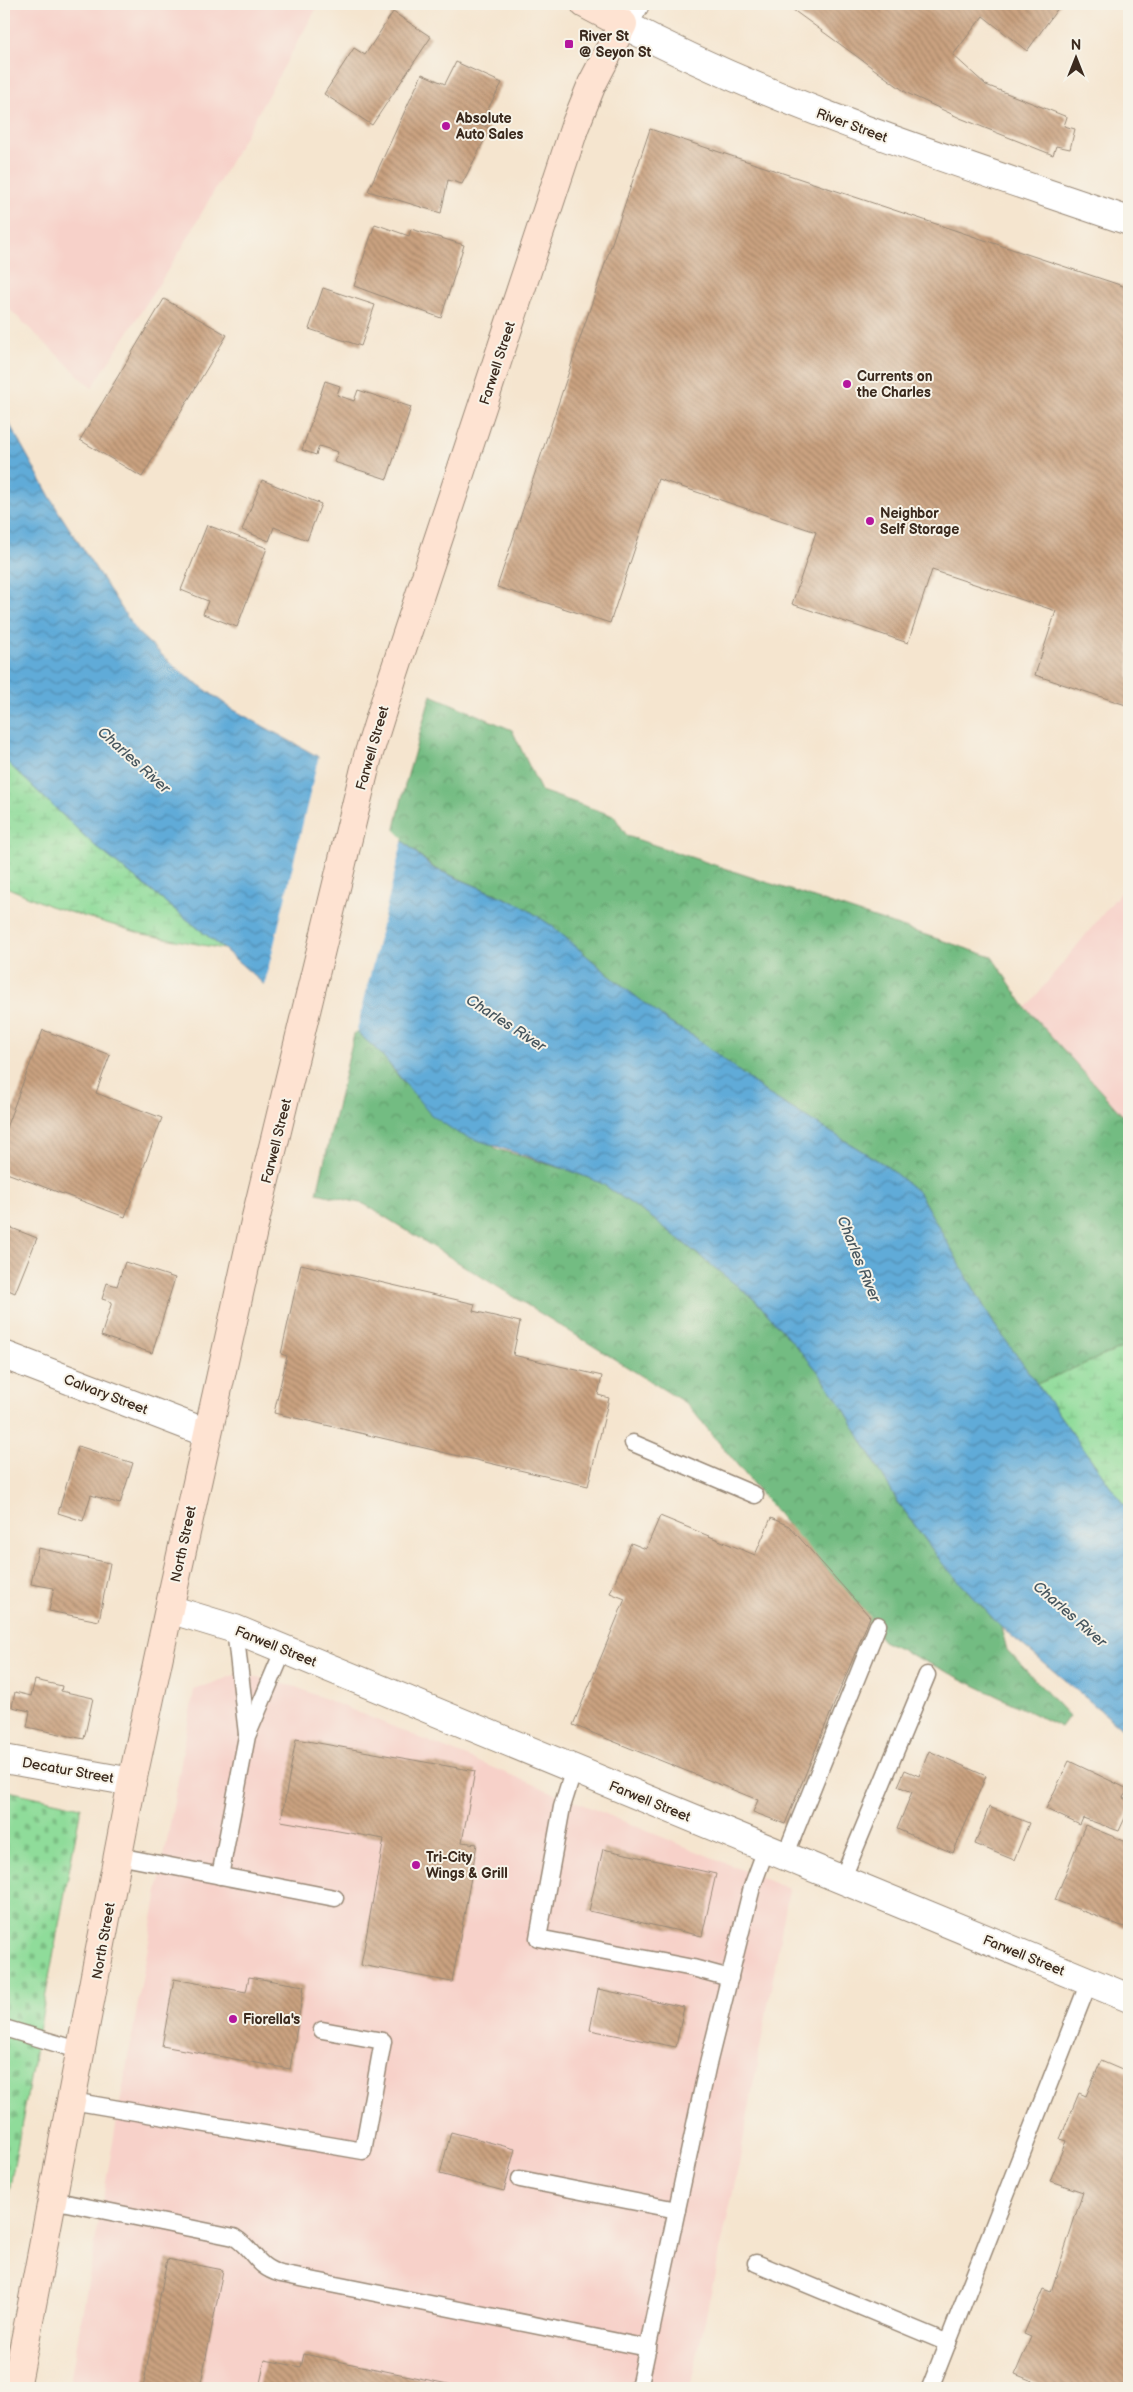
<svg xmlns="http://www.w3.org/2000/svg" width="1133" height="2392" viewBox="0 0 1133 2392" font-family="'Balsamiq Sans',sans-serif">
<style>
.built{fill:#f7d1c9}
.forest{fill:url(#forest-crowns);stroke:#577350}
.wetland{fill:url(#wetland-marsh);stroke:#65835c}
.cemetery{fill:url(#cemetery-stones);stroke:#65835c}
.water{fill:url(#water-waves);stroke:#4e6a7b}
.pier{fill:#f5e5cf}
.building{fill:url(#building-back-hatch)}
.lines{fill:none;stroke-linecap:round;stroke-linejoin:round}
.service-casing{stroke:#988876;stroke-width:19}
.minor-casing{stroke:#988876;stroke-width:30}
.tertiary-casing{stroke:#988876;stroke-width:30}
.secondary-casing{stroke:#988876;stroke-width:30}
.service{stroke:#fff;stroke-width:16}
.minor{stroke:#fff;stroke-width:28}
.tertiary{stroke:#fff;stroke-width:28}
.secondary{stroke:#fee3d2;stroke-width:28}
.poi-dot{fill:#b5179e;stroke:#f7f3e8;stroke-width:2}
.labels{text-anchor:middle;stroke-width:4;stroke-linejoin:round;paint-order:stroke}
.poi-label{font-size:14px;font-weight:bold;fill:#3b2a1e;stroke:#f7f3e8;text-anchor:start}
.street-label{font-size:14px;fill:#3b2a1e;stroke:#f7f3e8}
.water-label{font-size:15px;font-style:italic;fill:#48575f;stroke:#f7f3e8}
</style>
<defs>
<pattern id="forest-crowns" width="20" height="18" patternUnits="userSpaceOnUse" patternTransform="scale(1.25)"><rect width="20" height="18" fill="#73bc82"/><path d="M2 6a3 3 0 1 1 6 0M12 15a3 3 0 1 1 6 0" fill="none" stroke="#60996a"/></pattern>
<pattern id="wetland-marsh" width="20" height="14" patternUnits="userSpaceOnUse" patternTransform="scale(1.25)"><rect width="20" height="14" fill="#8fdc9a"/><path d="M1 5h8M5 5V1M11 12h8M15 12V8" fill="none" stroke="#7cbd84"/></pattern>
<pattern id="cemetery-stones" width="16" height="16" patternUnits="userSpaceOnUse" patternTransform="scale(1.25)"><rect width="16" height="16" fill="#8fdc9a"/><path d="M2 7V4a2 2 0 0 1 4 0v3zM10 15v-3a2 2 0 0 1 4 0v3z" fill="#7cbd84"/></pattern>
<pattern id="water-waves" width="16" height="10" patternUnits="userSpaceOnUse" patternTransform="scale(1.25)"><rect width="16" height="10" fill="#60abd8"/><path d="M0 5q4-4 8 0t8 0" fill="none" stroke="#508baf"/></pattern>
<pattern id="building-back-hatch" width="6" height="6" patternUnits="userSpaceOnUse" patternTransform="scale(1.25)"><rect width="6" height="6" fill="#caa280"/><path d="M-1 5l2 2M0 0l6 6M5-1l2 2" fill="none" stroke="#a58468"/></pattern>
</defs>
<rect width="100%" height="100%" fill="#f7f3e8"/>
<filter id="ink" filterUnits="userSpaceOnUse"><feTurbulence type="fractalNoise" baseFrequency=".02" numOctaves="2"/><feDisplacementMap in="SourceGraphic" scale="10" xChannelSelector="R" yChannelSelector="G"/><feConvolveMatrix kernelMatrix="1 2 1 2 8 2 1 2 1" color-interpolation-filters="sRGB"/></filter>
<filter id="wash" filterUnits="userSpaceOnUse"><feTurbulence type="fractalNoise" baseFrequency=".0096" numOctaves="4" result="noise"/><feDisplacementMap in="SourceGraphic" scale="20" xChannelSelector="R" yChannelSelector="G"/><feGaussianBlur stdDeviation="1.12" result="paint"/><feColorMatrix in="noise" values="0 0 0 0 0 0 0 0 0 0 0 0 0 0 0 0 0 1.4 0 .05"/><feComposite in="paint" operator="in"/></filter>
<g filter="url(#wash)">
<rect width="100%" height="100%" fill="#f5e5cf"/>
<g class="built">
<path d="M 4,4 L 319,4 L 182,248 L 92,388 L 4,304 Z"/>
<path d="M 1129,882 L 1129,1116 L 1122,1116 L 1026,1008 Z"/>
<path d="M 240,1673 L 296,1687 L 789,1889 L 739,2164 L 690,2388 L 69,2388 L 194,1690 Z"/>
</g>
<g class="forest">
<path d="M 431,695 L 512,730 L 541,791 L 614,816 L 627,836 L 992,957 L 1026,1008 L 1122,1115 L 1129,1116 L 1129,1345 L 1037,1384 L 994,1324 L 919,1193 L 885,1165 L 768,1094 L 695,1037 L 670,1023 L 616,981 L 552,926 L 521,905 L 434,868 L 394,833 L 405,785 Z"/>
<path d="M 355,1030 L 381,1054 L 404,1083 L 497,1149 L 571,1171 L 601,1183 L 655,1220 L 756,1301 L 817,1370 L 844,1409 L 896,1499 L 921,1534 L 942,1563 L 1001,1627 L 1007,1650 L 1069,1716 L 1061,1727 L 883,1641 L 687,1404 L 364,1204 L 317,1193 Z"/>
</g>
<g class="wetland">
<path d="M 4,759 L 95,846 L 224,949 L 143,934 L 50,906 L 4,886 Z"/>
<path d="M 1129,1345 L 1129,1512 L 1037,1384 Z"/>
</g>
<path class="cemetery" d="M 4,1790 L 81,1807 L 4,2218 Z"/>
<path class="water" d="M 4,414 L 58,511 L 137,632 L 177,669 L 232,709 L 317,756 L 394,833 L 433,868 L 521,905 L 552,926 L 616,981 L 670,1023 L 695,1037 L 768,1094 L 885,1165 L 919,1193 L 994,1324 L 1129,1512 L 1129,1734 L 1001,1627 L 942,1563 L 896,1499 L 844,1409 L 817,1370 L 756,1301 L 655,1220 L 601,1183 L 571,1171 L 459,1134 L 430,1114 L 381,1054 L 355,1030 L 268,988 L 224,949 L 95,846 L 4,759 Z"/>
<path class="pier" d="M 319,755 L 403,838 L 356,1034 L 264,987 Z"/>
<g id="blocks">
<g class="building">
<path d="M 785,4 L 1061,4 L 1027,51 L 983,16 L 953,55 L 986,85 L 1067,117 L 1064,126 L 1075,129 L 1070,149 L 1056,146 L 1053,155 L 960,118 L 907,93 Z"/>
<path d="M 393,12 L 431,37 L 372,125 L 324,94 L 354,48 L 365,55 Z"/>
<path d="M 456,62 L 502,83 L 480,124 L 490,129 L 462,184 L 448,180 L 441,213 L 368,191 L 422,74 L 445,84 Z"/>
<path d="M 650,129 L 1129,288 L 1129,706 L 1035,675 L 1056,611 L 932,570 L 908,643 L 792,604 L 816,532 L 658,479 L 610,623 L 497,587 Z"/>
<path d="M 375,224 L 409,236 L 411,229 L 464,245 L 441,318 L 354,286 Z"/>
<path d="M 323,288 L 375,305 L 361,346 L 309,329 Z"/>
<path d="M 164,299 L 227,335 L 142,477 L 80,440 Z"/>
<path d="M 325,381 L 340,386 L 337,395 L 354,401 L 358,390 L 411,407 L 387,479 L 334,462 L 338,452 L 319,446 L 316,455 L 302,450 Z"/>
<path d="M 262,480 L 321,504 L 307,540 L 274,527 L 269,541 L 242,530 Z"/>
<path d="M 207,525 L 267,548 L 237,627 L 203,614 L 208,601 L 181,590 Z"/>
<path d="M 43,1030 L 110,1055 L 96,1093 L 162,1118 L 125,1217 L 4,1172 L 4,1133 Z"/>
<path d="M 4,1225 L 37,1238 L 15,1293 L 4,1288 Z"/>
<path d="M 125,1262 L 175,1278 L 152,1353 L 101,1336 L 112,1302 L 102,1299 L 107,1283 L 117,1286 Z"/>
<path d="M 301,1264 L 475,1304 L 473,1311 L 520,1322 L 513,1355 L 602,1376 L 598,1395 L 609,1398 L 588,1486 L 274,1413 L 287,1356 L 281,1354 Z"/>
<path d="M 78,1446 L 133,1463 L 120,1504 L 91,1495 L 83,1521 L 58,1513 Z"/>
<path d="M 660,1516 L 755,1555 L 771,1518 L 789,1526 L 870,1617 L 785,1824 L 753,1812 L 758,1800 L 573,1725 L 625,1599 L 610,1593 L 631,1543 L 646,1549 Z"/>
<path d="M 38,1548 L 110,1563 L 99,1621 L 49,1611 L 54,1588 L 31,1584 Z"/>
<path d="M 35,1680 L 62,1686 L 61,1691 L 93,1698 L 84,1739 L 27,1727 L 30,1711 L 12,1707 L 15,1692 L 31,1696 Z"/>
<path d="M 296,1739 L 475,1771 L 462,1842 L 477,1844 L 452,1982 L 361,1965 L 384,1839 L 281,1821 Z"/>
<path d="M 929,1751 L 986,1776 L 953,1853 L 897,1829 L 912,1792 L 898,1786 L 905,1770 L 919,1776 Z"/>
<path d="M 1069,1761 L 1128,1789 L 1123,1798 L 1129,1801 L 1129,1809 L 1119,1831 L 1083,1818 L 1080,1825 L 1046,1809 Z"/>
<path d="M 989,1807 L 1029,1823 L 1014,1860 L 975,1844 Z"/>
<path d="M 1085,1825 L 1129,1843 L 1129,1914 L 1124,1927 L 1055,1900 Z"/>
<path d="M 603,1849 L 716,1874 L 702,1936 L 589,1911 Z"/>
<path d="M 249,1977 L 304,1986 L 290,2069 L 162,2046 L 174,1979 L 246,1992 Z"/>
<path d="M 598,1989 L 684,2007 L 676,2047 L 590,2030 Z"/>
<path d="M 1101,2061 L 1129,2073 L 1129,2388 L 1050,2388 L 1015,2374 L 1031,2337 L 1024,2334 L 1043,2289 L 1051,2292 L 1083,2192 L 1050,2181 L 1066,2141 L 1060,2139 L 1079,2093 L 1086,2096 Z"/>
<path d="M 451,2132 L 515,2149 L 504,2191 L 440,2174 Z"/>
<path d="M 167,2259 L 223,2270 L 200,2388 L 143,2388 Z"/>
<path d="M 304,2354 L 462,2387 L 462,2388 L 259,2388 L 265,2360 L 301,2367 Z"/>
</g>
</g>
</g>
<g filter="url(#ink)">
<use href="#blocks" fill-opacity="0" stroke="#988876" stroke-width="1"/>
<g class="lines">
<g class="service-casing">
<g id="service">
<path d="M 633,1443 L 755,1495"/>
<path d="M 235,1629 L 247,1734"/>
<path d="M 574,1769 L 562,1807 L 538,1938 L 693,1968 L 730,1978"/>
<path d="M 118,1856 L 335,1898"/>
<path d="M 785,1856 L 878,1625"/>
<path d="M 220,1876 L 247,1736 L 284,1649"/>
<path d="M 842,1880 L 927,1675"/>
<path d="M 4,2028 L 82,2051"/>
<path d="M 72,2101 L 363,2151 L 383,2041 L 322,2030"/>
<path d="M 520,2179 L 677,2210"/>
<path d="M 52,2200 L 234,2237 C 255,2250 254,2266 281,2274 L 648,2348"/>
<path d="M 756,2263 L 948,2343"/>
<path d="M 639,2388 L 707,2068 L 752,1887 L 766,1849"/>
<path d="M 930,2388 L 1089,1982"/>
</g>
</g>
<g class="minor-casing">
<g id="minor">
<path d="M 169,1609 L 235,1629 L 1129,1998"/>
<path d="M 4,1759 L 132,1782"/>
</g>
</g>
<g class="tertiary-casing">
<g id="tertiary">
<path d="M 635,4 L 623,24 C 784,109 958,162 1129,221"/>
<path d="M 4,1355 L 207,1433"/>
</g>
</g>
<g class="secondary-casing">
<path id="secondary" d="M 16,2388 L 132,1782 L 169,1609 L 256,1217 L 368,756 L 393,676 L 575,126 L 592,84 L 623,24 L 585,4"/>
</g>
<use href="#service" class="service"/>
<use href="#minor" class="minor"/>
<use href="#tertiary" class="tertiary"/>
<use href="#secondary" class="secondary"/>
</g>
</g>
<g class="poi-dot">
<rect x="564" y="39" width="10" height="10" rx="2.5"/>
<circle cx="446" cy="126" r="5"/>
<circle cx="847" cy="384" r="5"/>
<circle cx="870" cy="521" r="5"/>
<circle cx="416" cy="1865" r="5"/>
<circle cx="233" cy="2019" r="5"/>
</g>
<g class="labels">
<g class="poi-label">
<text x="579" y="41">River St<tspan x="579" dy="16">@ Seyon St</tspan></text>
<text x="456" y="123">Absolute<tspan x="456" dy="16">Auto Sales</tspan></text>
<text x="857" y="381">Currents on<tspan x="857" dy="16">the Charles</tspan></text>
<text x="880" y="518">Neighbor<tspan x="880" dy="16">Self Storage</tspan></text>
<text x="426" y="1862">Tri-City<tspan x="426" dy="16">Wings &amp; Grill</tspan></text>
<text x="243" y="2024">Fiorella's</text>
</g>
<g class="street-label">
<text transform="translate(852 125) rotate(20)" y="5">River Street</text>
<text transform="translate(497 363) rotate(-72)" y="5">Farwell Street</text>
<text transform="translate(372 748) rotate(-74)" y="5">Farwell Street</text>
<text transform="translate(276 1141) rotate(-76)" y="5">Farwell Street</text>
<text transform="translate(106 1394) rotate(21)" y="5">Calvary Street</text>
<text transform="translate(183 1544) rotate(-78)" y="5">North Street</text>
<text transform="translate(276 1646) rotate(22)" y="5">Farwell Street</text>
<text transform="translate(68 1770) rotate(10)" y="5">Decatur Street</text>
<text transform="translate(650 1801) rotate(22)" y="5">Farwell Street</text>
<text transform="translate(103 1941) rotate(-80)" y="5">North Street</text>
<text transform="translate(1024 1955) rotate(22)" y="5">Farwell Street</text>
</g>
<g class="water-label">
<text transform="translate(134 760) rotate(42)" y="5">Charles River</text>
<text transform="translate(506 1023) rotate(33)" y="5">Charles River</text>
<text transform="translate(859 1259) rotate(68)" y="5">Charles River</text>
<text transform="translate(1070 1614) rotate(41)" y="5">Charles River</text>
</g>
</g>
<rect width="1133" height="2392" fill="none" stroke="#f7f3e8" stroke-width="20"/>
<g transform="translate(1076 58)" stroke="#f7f3e8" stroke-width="4" paint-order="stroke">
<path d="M0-4L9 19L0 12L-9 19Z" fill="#3b2a1e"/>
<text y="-8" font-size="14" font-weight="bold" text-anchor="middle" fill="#3b2a1e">N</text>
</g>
</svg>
